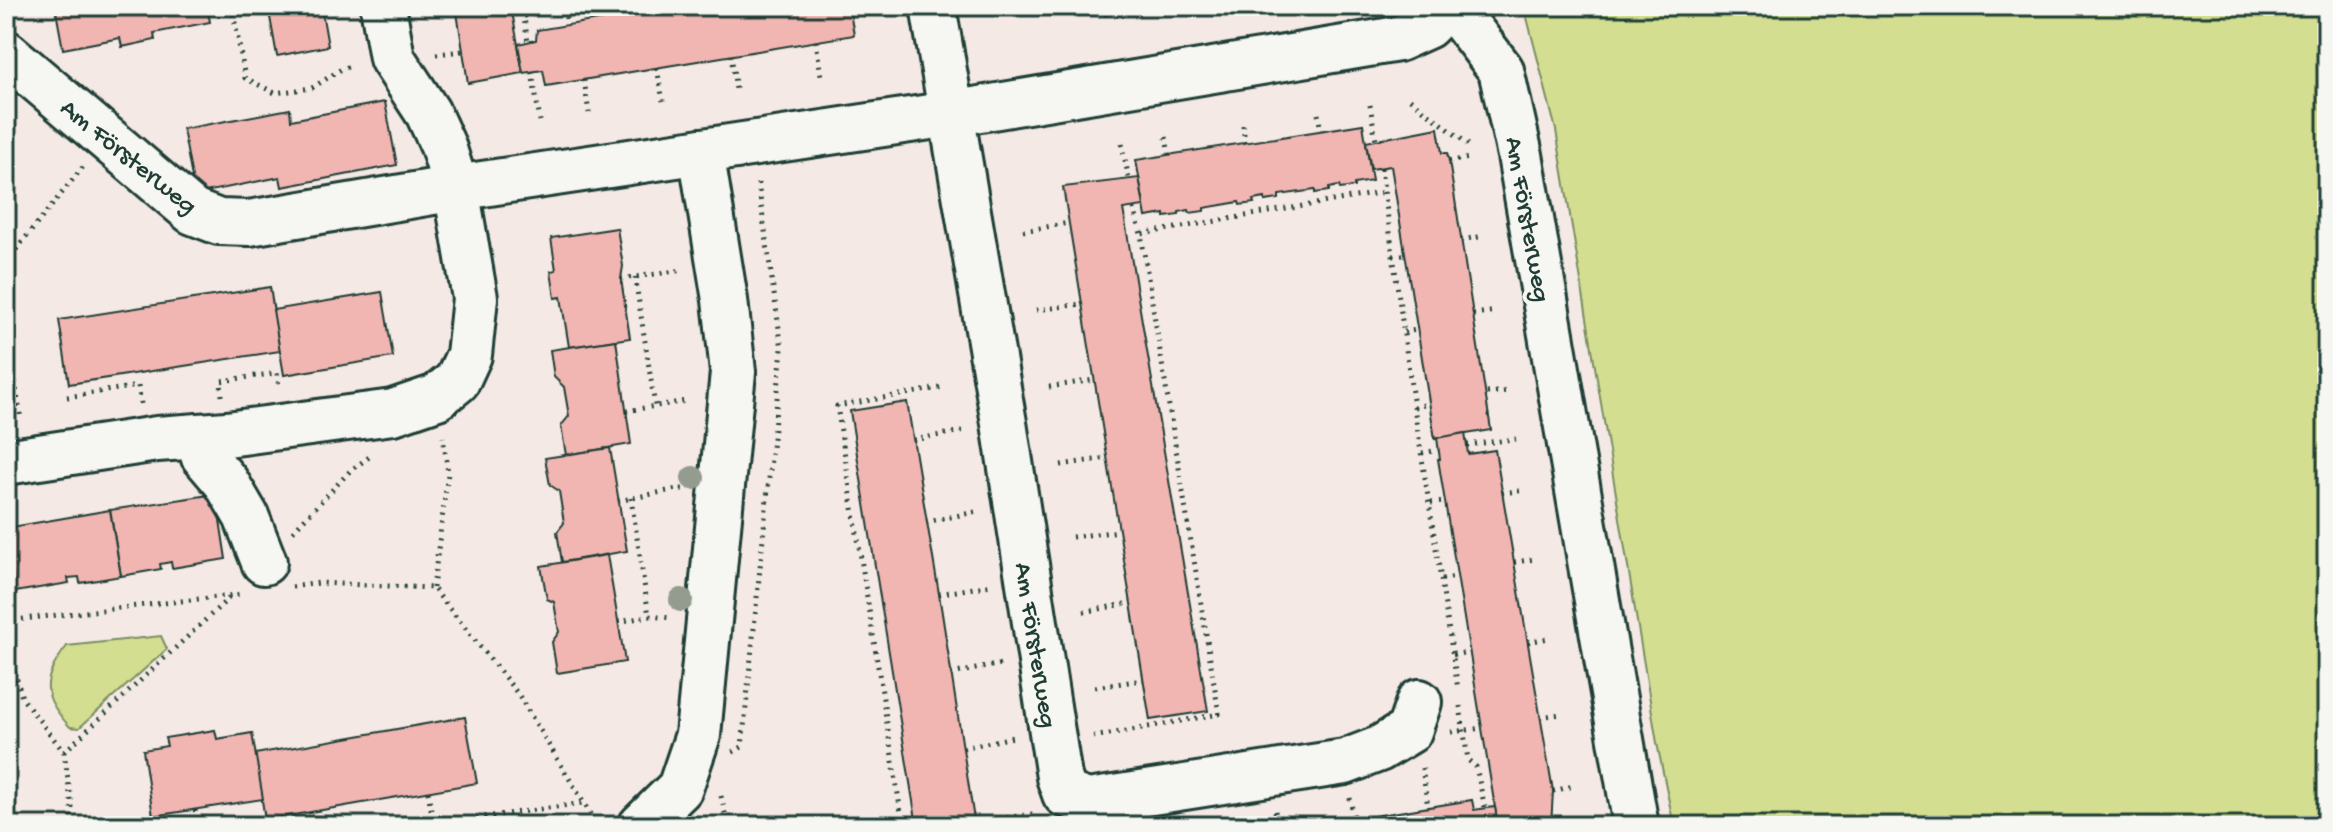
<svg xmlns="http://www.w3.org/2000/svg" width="2333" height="832" viewBox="0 0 2333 832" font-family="'Gochi Hand',sans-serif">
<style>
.green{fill:#d3de91;stroke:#798e62;stroke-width:2}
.building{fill:#f2b6b2;stroke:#1f3d34;stroke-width:2}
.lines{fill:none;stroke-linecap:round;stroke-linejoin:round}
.minor-casing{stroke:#1f3d34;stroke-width:50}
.path{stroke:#1f3d34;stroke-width:5;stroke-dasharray:2 6;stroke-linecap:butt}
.minor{stroke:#f6f6f2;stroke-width:44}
.tree{fill:#939c8e}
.labels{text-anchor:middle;stroke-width:8;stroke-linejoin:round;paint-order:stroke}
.street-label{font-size:26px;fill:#1f3d34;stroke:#f6f6f2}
</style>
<rect width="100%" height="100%" fill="#f5e9e5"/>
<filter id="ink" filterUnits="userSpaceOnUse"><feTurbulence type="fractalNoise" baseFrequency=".0125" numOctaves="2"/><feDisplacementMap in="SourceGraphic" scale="16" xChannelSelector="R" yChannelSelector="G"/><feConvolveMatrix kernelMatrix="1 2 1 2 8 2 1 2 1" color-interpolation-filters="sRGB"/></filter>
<g filter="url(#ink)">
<g class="green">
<path d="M 1524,6 L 2327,6 L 2327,826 L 1674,826 L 1657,743 L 1556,130 Z"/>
<path d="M 161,636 L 167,649 L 79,728 L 70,727 C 41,695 41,680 67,646 Z"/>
</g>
<g class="building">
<path d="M 55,6 L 207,6 L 210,22 L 154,33 L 155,40 L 122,47 L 120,38 L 63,49 Z"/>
<path d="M 268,6 L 321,6 L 328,46 L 277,56 Z"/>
<path d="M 456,6 L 511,6 L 523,73 L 468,83 Z"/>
<path d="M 683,6 L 849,6 L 854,35 L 546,86 L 543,70 L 523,73 L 518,44 L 536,40 L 537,30 Z"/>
<path d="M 385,102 L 397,165 L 282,187 L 280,177 L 195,194 L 183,129 L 290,109 L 291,120 Z"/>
<path d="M 1363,124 L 1372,181 L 1354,184 L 1354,187 L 1340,189 L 1339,186 L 1329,188 L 1329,191 L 1315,193 L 1315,190 L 1279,195 L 1279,199 L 1265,201 L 1265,198 L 1253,200 L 1254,203 L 1240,205 L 1239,202 L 1204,208 L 1204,211 L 1190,213 L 1189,210 L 1179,212 L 1179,215 L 1165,217 L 1165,214 L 1146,217 L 1136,160 Z"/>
<path d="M 1438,128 L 1442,153 L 1447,153 L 1449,161 L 1491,430 L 1435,439 L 1391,166 L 1371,169 L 1366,142 Z"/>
<path d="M 1139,178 L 1144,206 L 1123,209 L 1208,711 L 1150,720 L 1063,187 Z"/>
<path d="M 617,228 L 623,266 L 621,279 L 630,338 L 569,347 L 561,297 L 555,298 L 551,271 L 556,270 L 551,238 Z"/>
<path d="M 270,287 L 280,351 L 69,384 L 59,320 Z"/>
<path d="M 382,292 L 393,357 L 284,375 L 273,310 Z"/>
<path d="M 616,340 L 631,444 L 566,455 L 561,426 L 569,416 L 564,387 L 554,377 L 550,350 Z"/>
<path d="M 907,402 L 939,594 L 975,826 L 917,826 L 850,411 Z"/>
<path d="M 1465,433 L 1468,454 L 1495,450 L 1553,791 L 1551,826 L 1498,826 L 1438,459 L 1440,459 L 1437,438 Z"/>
<path d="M 610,448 L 627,551 L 562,562 L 557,532 L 564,523 L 559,491 L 550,485 L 545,458 Z"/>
<path d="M 216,494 L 226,559 L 172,568 L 171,562 L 160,564 L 161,569 L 121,576 L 110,510 Z"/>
<path d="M 110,510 L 121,576 L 80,583 L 79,577 L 68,578 L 69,583 L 15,592 L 6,528 Z"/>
<path d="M 6,533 L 11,568 L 6,568 Z"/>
<path d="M 607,555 L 625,662 L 557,673 L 552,642 L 559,632 L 554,602 L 547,599 L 541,566 Z"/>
<path d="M 465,717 L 477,783 L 265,820 L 255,754 Z"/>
<path d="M 215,730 L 217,739 L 252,733 L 263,799 L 153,816 L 143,750 L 167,746 L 165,738 Z"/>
<path d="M 1472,800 L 1474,810 L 1495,807 L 1498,826 L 1313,826 Z"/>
</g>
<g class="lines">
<g class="minor-casing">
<g id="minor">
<path d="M 933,6 L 1004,423 L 1059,777 L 1065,794 L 1088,802 L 1345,762 L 1379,749 L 1409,731 L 1419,702"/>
<path d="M 1452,6 L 1501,70 L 1520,155 L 1636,826"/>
<path d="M 6,53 L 193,212 L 219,222 L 249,223 L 456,188 L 950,114 L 1398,39 L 1427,26 L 1447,6"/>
<path d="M 199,436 L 203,455 L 226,482 L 246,516 L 264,562"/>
<path d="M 6,462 L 157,439 L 227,434 L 393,412 L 437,397 L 457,381 L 469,355 L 475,298 L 456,188 L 443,146 L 428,113 L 392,58 L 383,6"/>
<path d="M 641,826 L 680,788 L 698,735 L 733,372 L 725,300 L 701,151"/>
</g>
</g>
<g class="path">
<path d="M 232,6 L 245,78 L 275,93 L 312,88 L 343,68 L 353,66"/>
<path d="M 522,6 L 528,42"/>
<path d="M 640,6 L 641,13"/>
<path d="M 1105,6 L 1107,19"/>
<path d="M 565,9 L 567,25"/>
<path d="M 524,16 L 589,6"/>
<path d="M 816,41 L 821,75"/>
<path d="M 436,54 L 463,51"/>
<path d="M 731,55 L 736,89"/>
<path d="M 657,68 L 663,101"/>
<path d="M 532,72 L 540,121"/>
<path d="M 584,80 L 589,113"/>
<path d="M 1410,99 L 1469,145"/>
<path d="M 1370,105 L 1376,140"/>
<path d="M 1318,114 L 1321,131"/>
<path d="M 1243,125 L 1245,143"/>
<path d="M 1166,137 L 1169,155"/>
<path d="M 1122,144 L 1129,180"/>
<path d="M 1449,161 L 1471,158"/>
<path d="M 1381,168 L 1414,407 L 1458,689"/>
<path d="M 1134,208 L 1141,234"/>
<path d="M 1023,231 L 1069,223"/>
<path d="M 1461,240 L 1484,236"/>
<path d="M 1393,256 L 1405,255"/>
<path d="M 6,262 L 83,167"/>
<path d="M 635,277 L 655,406"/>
<path d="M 621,279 L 683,270"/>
<path d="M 1036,310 L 1082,304"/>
<path d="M 1473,314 L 1496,311"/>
<path d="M 6,326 L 21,419"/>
<path d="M 1404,332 L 1417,330"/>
<path d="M 1049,387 L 1094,380"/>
<path d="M 1487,393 L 1509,391"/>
<path d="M 222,396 L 221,381 L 277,373 L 279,387"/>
<path d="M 67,397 L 138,386 L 141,404"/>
<path d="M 1414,407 L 1429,404"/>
<path d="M 626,411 L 686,401"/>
<path d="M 913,440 L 968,430"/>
<path d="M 1467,445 L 1516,439"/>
<path d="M 1422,453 L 1439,450"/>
<path d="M 1061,465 L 1107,458"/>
<path d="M 1502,493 L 1525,490"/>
<path d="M 631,498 L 649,616"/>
<path d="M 618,501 L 677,489 L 684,489"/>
<path d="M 1431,503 L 1445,502"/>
<path d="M 926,522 L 980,511"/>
<path d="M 293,531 L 351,470 L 372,455"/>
<path d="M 1072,537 L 1119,531"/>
<path d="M 1514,562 L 1536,559"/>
<path d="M 1442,579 L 1457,577"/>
<path d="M 292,587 L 319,583 L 433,588 L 518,694 L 598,826"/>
<path d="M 433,588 L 448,473 L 443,437"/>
<path d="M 939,594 L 991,585"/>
<path d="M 1084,612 L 1130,603"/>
<path d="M 6,621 L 243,594"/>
<path d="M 618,622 L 649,616 L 672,618"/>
<path d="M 6,640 L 22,698 L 64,752 L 72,807 L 70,826"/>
<path d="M 1528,642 L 1549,638"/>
<path d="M 1453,655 L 1469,652"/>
<path d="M 951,674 L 1001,664"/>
<path d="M 1095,687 L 1143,680"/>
<path d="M 1460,706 L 1468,760 L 1476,767 L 1485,808"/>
<path d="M 1540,717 L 1561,714"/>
<path d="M 1451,732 L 1482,728"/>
<path d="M 1093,737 L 1219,714 L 1141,234 L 1385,192"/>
<path d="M 963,748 L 1013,737"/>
<path d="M 64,752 L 231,596"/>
<path d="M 733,752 L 742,747 L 782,349 L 758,183"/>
<path d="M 1422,768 L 1428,807"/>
<path d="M 1553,791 L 1573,786"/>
<path d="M 428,792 L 434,826"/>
<path d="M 721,796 L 728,826"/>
<path d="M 1350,798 L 1354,819"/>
<path d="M 195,810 L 197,826"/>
<path d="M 1275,811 L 1278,826"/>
<path d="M 310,812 L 311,826"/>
<path d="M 1012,817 L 1013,826"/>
<path d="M 975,822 L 1033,814"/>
<path d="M 421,826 L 584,803"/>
<path d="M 903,826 L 837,406 L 945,387"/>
</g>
<use href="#minor" class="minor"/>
</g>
<g class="tree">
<circle cx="693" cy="478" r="12"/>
<circle cx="681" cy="600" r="12"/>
</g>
</g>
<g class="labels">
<g class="street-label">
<text transform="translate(130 155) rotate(39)" y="9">Am Försterweg</text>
<text transform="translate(1530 219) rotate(80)" y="9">Am Försterweg</text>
<text transform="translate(1038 645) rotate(81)" y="9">Am Försterweg</text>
</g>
</g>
<rect width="2333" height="832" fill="none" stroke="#f6f6f2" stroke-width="32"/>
<rect x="16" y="16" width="2301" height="800" fill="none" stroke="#1f3d34" stroke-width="3" filter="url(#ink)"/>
</svg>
